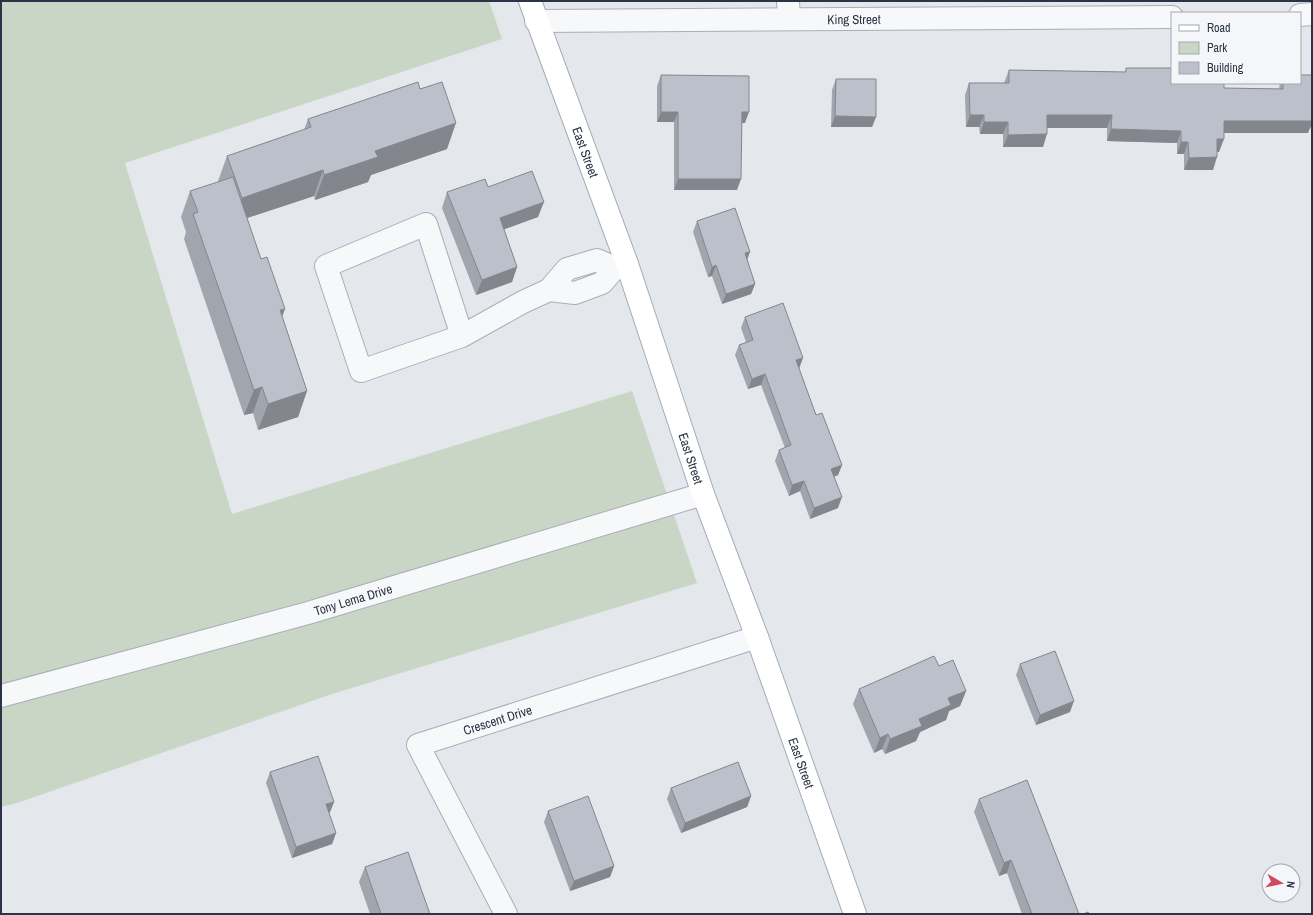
<svg xmlns="http://www.w3.org/2000/svg" width="1313" height="915" viewBox="0 0 1313 915" font-family="'Archivo Narrow',sans-serif">
<style>
.green{fill:#c9d6c5}
.lines{fill:none;stroke-linecap:round;stroke-linejoin:round}
.minor-casing{stroke:#a9aeb7;stroke-width:24}
.major-casing{stroke:#a3abb8;stroke-width:24}
.minor{stroke:#f7f8fa;stroke-width:22}
.major{stroke:#fff;stroke-width:22}
.wall{fill:#a1a5ae}
.shaded-wall{fill:#83868d}
.building{fill:#bbc0ca;stroke:#83868d}
.labels{text-anchor:middle;stroke-width:3.5;stroke-linejoin:round;paint-order:stroke}
.street-label{font-size:13px;fill:#2b3445;stroke:#f4f6f9}
</style>
<rect width="100%" height="100%" fill="#e4e7ec"/>
<path class="green" d="M 1,1 L 489,1 L 502,39 L 125,163 L 232,514 L 632,391 L 697,583 L 332,694 L 17,803 L 1,807 Z"/>
<g class="lines">
<g class="minor-casing">
<g id="minor">
<path d="M 788,1 L 789,19"/>
<path d="M 1300,15 L 1312,14"/>
<path id="s1" d="M 536,21 L 1172,17"/>
<path d="M 549,290 L 575,293 L 602,283 L 615,268 L 627,264"/>
<path d="M 462,336 L 426,224 L 326,266 L 361,371 L 462,336 L 523,302 L 549,290 L 567,269 L 597,260 L 615,268"/>
<path id="s2" d="M 1,696 L 308,613 L 703,494"/>
<path id="s3" d="M 506,914 L 418,745 L 757,637"/>
</g>
</g>
<g class="major-casing">
<g id="major">
<path id="s4" d="M 530,1 L 627,264 L 703,494 L 757,637 L 855,914"/>
</g>
</g>
<use href="#minor" class="minor"/>
<use href="#major" class="major"/>
</g>
<g class="wall">
<path d="M 1126,68 L 1224,88 L 1279,89 L 1280,83 L 1300,83 L 1308,133 L 1224,133 L 1219,152 L 1217,152 L 1213,170 L 1184,170 L 1184,154 L 1177,154 L 1177,143 L 1107,141 L 1107,128 L 1047,128 L 1043,147 L 1003,147 L 1003,134 L 980,134 L 979,127 L 966,127 L 965,95 L 969,83 L 1004,83 L 1009,70 L 1125,72 Z"/>
<path d="M 661,75 L 745,123 L 742,123 L 737,190 L 674,190 L 674,122 L 657,122 L 657,86 Z"/>
<path d="M 836,79 L 876,117 L 872,127 L 831,127 L 832,90 Z"/>
<path d="M 420,89 L 447,149 L 371,175 L 368,182 L 315,200 L 314,196 L 247,218 L 307,391 L 298,417 L 258,430 L 253,413 L 244,415 L 184,239 L 186,232 L 181,217 L 190,191 L 218,182 L 218,181 L 227,156 L 304,130 L 308,119 Z"/>
<path d="M 488,187 L 538,217 L 504,229 L 517,267 L 512,282 L 476,295 L 442,208 L 447,192 Z"/>
<path d="M 697,221 L 747,260 L 755,284 L 751,294 L 722,304 L 712,276 L 708,277 L 693,232 Z"/>
<path d="M 745,317 L 799,369 L 816,415 L 842,465 L 838,475 L 834,477 L 838,508 L 810,519 L 800,491 L 789,496 L 775,461 L 779,450 L 785,448 L 761,385 L 748,389 L 735,355 L 739,345 L 746,342 L 741,328 Z"/>
<path d="M 1020,664 L 1070,712 L 1036,725 L 1016,675 Z"/>
<path d="M 939,666 L 966,691 L 960,706 L 949,711 L 946,720 L 920,732 L 916,741 L 885,754 L 882,749 L 874,753 L 853,704 L 859,689 Z"/>
<path d="M 270,772 L 334,802 L 330,812 L 329,813 L 336,833 L 332,844 L 292,858 L 266,783 Z"/>
<path d="M 671,788 L 751,796 L 747,807 L 681,833 L 667,799 Z"/>
<path d="M 979,799 L 1079,914 L 1022,914 L 1007,873 L 999,876 L 974,812 Z"/>
<path d="M 548,811 L 614,866 L 610,877 L 570,891 L 544,822 Z"/>
<path d="M 365,867 L 430,914 L 370,914 L 359,882 Z"/>
</g>
<g class="shaded-wall">
<path d="M 661,112 L 678,112 L 674,122 L 657,122 Z"/>
<path d="M 742,112 L 749,112 L 745,123 L 738,123 Z"/>
<path d="M 970,115 L 984,115 L 979,127 L 966,127 Z"/>
<path d="M 1047,115 L 1112,115 L 1107,128 L 1043,128 Z"/>
<path d="M 835,116 L 876,117 L 872,127 L 831,127 Z"/>
<path d="M 1224,121 L 1312,121 L 1312,124 L 1308,133 L 1219,133 Z"/>
<path d="M 984,122 L 1008,122 L 1003,134 L 980,134 Z"/>
<path d="M 456,123 L 447,149 L 371,175 L 368,182 L 315,200 L 324,175 L 375,151 Z"/>
<path d="M 1111,129 L 1181,131 L 1177,143 L 1107,141 Z"/>
<path d="M 1047,134 L 1043,147 L 1003,147 L 1008,135 Z"/>
<path d="M 1217,139 L 1224,139 L 1219,152 L 1212,152 Z"/>
<path d="M 1181,142 L 1188,142 L 1184,154 L 1177,154 Z"/>
<path d="M 1217,157 L 1213,170 L 1184,170 L 1189,158 Z"/>
<path d="M 323,170 L 314,196 L 232,223 L 242,198 Z"/>
<path d="M 678,179 L 741,179 L 737,190 L 674,190 Z"/>
<path d="M 544,202 L 538,217 L 494,233 L 500,218 Z"/>
<path d="M 750,252 L 746,263 L 745,253 Z"/>
<path d="M 716,265 L 712,276 L 708,277 L 712,267 Z"/>
<path d="M 517,267 L 512,282 L 476,295 L 482,280 Z"/>
<path d="M 755,284 L 751,294 L 722,304 L 726,294 Z"/>
<path d="M 285,309 L 276,334 L 280,310 Z"/>
<path d="M 803,358 L 799,369 L 792,371 L 796,360 Z"/>
<path d="M 765,374 L 761,385 L 748,389 L 752,379 Z"/>
<path d="M 262,387 L 253,413 L 244,415 L 254,390 Z"/>
<path d="M 307,391 L 298,417 L 258,430 L 268,404 Z"/>
<path d="M 842,465 L 838,475 L 827,479 L 831,469 Z"/>
<path d="M 804,481 L 800,491 L 789,496 L 792,485 Z"/>
<path d="M 842,497 L 838,508 L 810,519 L 814,508 Z"/>
<path d="M 966,691 L 960,706 L 949,711 L 946,720 L 920,732 L 916,741 L 885,754 L 890,739 L 948,698 Z"/>
<path d="M 1074,701 L 1070,712 L 1036,725 L 1040,715 Z"/>
<path d="M 888,734 L 882,749 L 874,753 L 880,738 Z"/>
<path d="M 751,796 L 747,807 L 681,833 L 685,823 Z"/>
<path d="M 334,802 L 330,812 L 322,815 L 326,804 Z"/>
<path d="M 336,833 L 332,844 L 292,858 L 296,847 Z"/>
<path d="M 1011,860 L 1007,873 L 999,876 L 1004,863 Z"/>
<path d="M 614,866 L 610,877 L 570,891 L 574,881 Z"/>
</g>
<g class="building">
<path d="M 1126,68 L 1172,68 L 1172,83 L 1224,83 L 1224,88 L 1283,89 L 1283,83 L 1300,83 L 1300,75 L 1312,75 L 1312,121 L 1224,121 L 1224,139 L 1217,139 L 1217,157 L 1189,158 L 1188,142 L 1181,142 L 1181,131 L 1111,129 L 1112,115 L 1047,115 L 1047,134 L 1008,135 L 1008,122 L 984,122 L 984,115 L 970,115 L 969,83 L 1009,83 L 1009,70 L 1126,72 Z"/>
<path d="M 661,75 L 749,76 L 749,112 L 742,112 L 741,179 L 678,179 L 678,112 L 661,112 Z"/>
<path d="M 836,79 L 876,79 L 876,117 L 835,116 Z"/>
<path d="M 418,82 L 420,89 L 442,82 L 456,123 L 375,151 L 378,157 L 324,175 L 323,170 L 242,198 L 227,156 L 311,127 L 308,119 Z"/>
<path d="M 532,171 L 544,202 L 500,218 L 517,267 L 482,280 L 447,192 L 485,179 L 488,187 Z"/>
<path d="M 233,177 L 261,259 L 267,257 L 285,309 L 280,310 L 307,391 L 268,404 L 262,387 L 254,390 L 193,214 L 198,212 L 190,191 Z"/>
<path d="M 735,208 L 750,252 L 745,253 L 755,284 L 726,294 L 716,265 L 712,267 L 697,221 Z"/>
<path d="M 783,303 L 803,358 L 796,360 L 816,415 L 822,413 L 842,465 L 831,469 L 842,497 L 814,508 L 804,481 L 792,485 L 779,450 L 791,445 L 765,374 L 752,379 L 739,345 L 753,340 L 745,317 Z"/>
<path d="M 1055,651 L 1074,701 L 1040,715 L 1020,664 Z"/>
<path d="M 934,656 L 939,666 L 953,660 L 966,691 L 948,698 L 951,705 L 919,719 L 922,726 L 890,739 L 888,734 L 880,738 L 859,689 Z"/>
<path d="M 318,756 L 334,802 L 326,804 L 336,833 L 296,847 L 270,772 Z"/>
<path d="M 738,762 L 751,796 L 685,823 L 671,788 Z"/>
<path d="M 1027,780 L 1079,914 L 1032,914 L 1011,860 L 1004,863 L 979,799 Z"/>
<path d="M 588,796 L 614,866 L 574,881 L 548,811 Z"/>
<path d="M 408,852 L 430,914 L 381,914 L 365,867 Z"/>
<path d="M 1088,912 L 1089,914 L 1083,914 Z"/>
</g>
<g class="labels">
<g class="street-label">
<text dy="5" stroke="none"><textPath href="#s1" startOffset="318">King Street</textPath></text>
<text dy="5" stroke="none"><textPath href="#s4" startOffset="161">East Street</textPath></text>
<text dy="5" stroke="none"><textPath href="#s4" startOffset="485">East Street</textPath></text>
<text dy="5" stroke="none"><textPath href="#s2" startOffset="365">Tony Lema Drive</textPath></text>
<text dy="5" stroke="none"><textPath href="#s3" startOffset="274">Crescent Drive</textPath></text>
<text dy="5" stroke="none"><textPath href="#s4" startOffset="809">East Street</textPath></text>
</g>
</g>
<rect width="1313" height="915" fill="none" stroke="#2b3445" stroke-width="4"/>
<rect x="1171" y="12" width="130" height="72" fill="#f4f6f9" stroke="#a4a8b1"/>
<rect x="1179" y="25" width="20" height="6" fill="#ffffff" stroke="#a4a8b1"/>
<text x="1207" y="32" font-size="12" fill="#2b3445">Road</text>
<rect x="1179" y="42" width="20" height="12" fill="#c9d6c5" stroke="#a4a8b1"/>
<text x="1207" y="52" font-size="12" fill="#2b3445">Park</text>
<rect x="1179" y="62" width="20" height="12" fill="#bbc0ca" stroke="#a4a8b1"/>
<text x="1207" y="72" font-size="12" fill="#2b3445">Building</text>
<g transform="translate(1281 883) rotate(99)"><circle r="19" fill="#f4f6f9" stroke="#a4a8b1"/>
<path d="M0-3L7 15L0 10L-7 15Z" fill="#d1495b"/>
<text y="-6" font-size="11" font-weight="bold" text-anchor="middle" fill="#2b3445">N</text>
</g>
</svg>
